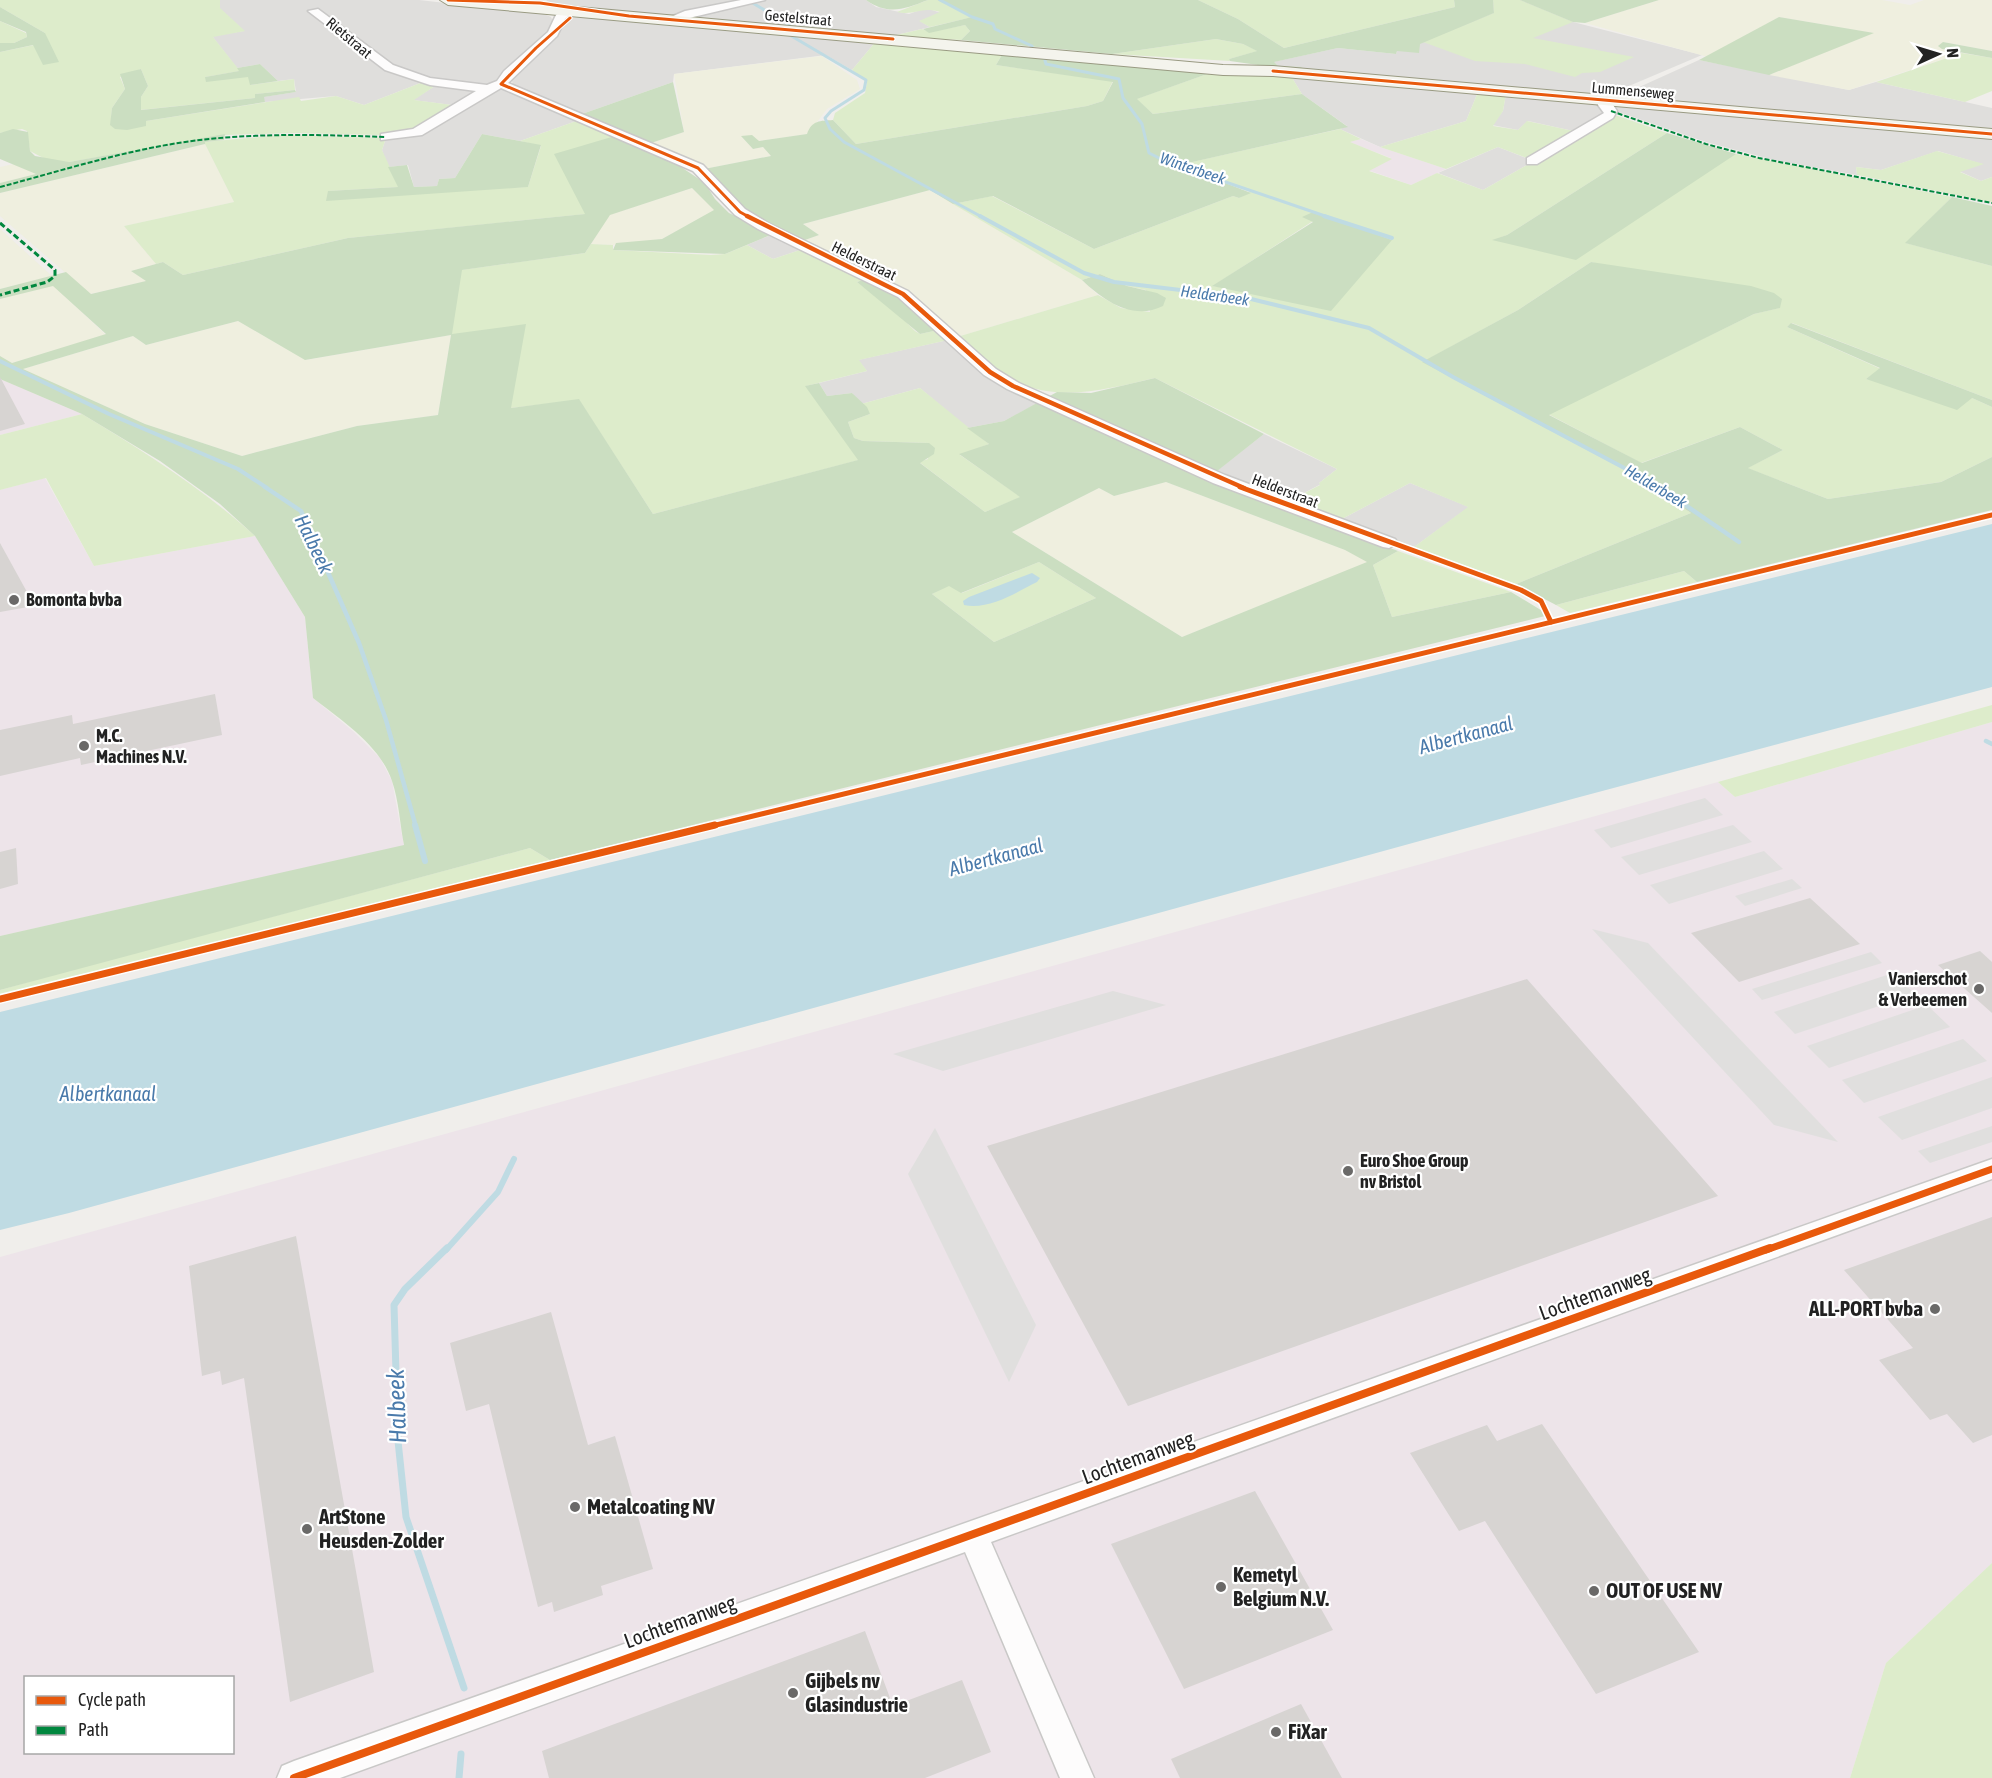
<svg xmlns="http://www.w3.org/2000/svg" width="1992" height="1778" viewBox="0 0 1992 1778" font-family="'Asap Condensed',sans-serif">
<style>
.residential{fill:#dfdedc}
.industrial{fill:#ede4e9;fill-rule:evenodd}
.farmland{fill:#efefdf}
.grass{fill:#ddeccb;fill-rule:evenodd}
.forest{fill:#cbdec1;fill-rule:evenodd}
.parking{fill:#e0dfde}
.water{fill:#bfdbe3}
.lines{fill:none;stroke-linecap:round;stroke-linejoin:round}
.stream-far4{stroke:#bfdbe3;stroke-width:3}
.stream-far3{stroke:#bfdbe3;stroke-width:4}
.stream-far2{stroke:#bfdbe3;stroke-width:4.5}
.stream-far1{stroke:#bfdbe3;stroke-width:6}
.stream{stroke:#bfdbe3;stroke-width:7}
.building{fill:#d7d4d2}
.minor-casing{stroke:#c9c8c7;stroke-width:3}
.secondary-casing{stroke:#999a82;stroke-width:2}
.minor{fill:#fdfcfc;fill-rule:evenodd}
.secondary{fill:#f4f4ed;fill-rule:evenodd}
.quiet-far1{stroke:#00873e;stroke-width:2;stroke-dasharray:5 2;stroke-linecap:butt}
.quiet{stroke:#00873e;stroke-width:3;stroke-dasharray:6 3;stroke-linecap:butt}
.cycleway-far4-casing{stroke:#fff;stroke-width:5}
.cycleway-far3-casing{stroke:#fff;stroke-width:7}
.cycleway-far2-casing{stroke:#fff;stroke-width:8}
.cycleway-far1-casing{stroke:#fff;stroke-width:10}
.cycleway-casing{stroke:#fff;stroke-width:12}
.cycleway-far4{stroke:#e8590c;stroke-width:3}
.cycleway-far3{stroke:#e8590c;stroke-width:4.5}
.cycleway-far2{stroke:#e8590c;stroke-width:5}
.cycleway-far1{stroke:#e8590c;stroke-width:7}
.cycleway{stroke:#e8590c;stroke-width:8}
.poi-dot{fill:#6a6968;stroke:#fff;stroke-width:2}
.labels{text-anchor:middle;stroke-width:4.5;stroke-linejoin:round;paint-order:stroke}
.far-street-label{font-size:15px;fill:#222;stroke:#fff}
.far-water-label{font-size:16px;font-style:italic;fill:#4a7aab;stroke:#fff}
.poi-label{font-size:18px;font-weight:bold;fill:#222;stroke:#fff;text-anchor:start}
.water-label{font-size:20px;font-style:italic;fill:#4a7aab;stroke:#fff}
.near-street-label{font-size:21px;fill:#222;stroke:#fff}
.near-poi-label{font-size:21px;font-weight:bold;fill:#222;stroke:#fff;text-anchor:start}
.near-water-label{font-size:24px;font-style:italic;fill:#4a7aab;stroke:#fff}
</style>
<rect width="100%" height="100%" fill="#f0eeeb"/>
<g class="residential">
<path d="M 220,0 L 419,0 L 544,14 L 551,17 L 555,26 L 496,83 L 481,86 L 410,76 L 364,49 L 341,25 L 317,10 L 375,62 L 399,75 L 423,82 L 364,105 L 336,96 L 265,102 L 263,97 L 296,92 L 294,79 L 278,81 L 260,64 L 237,68 L 212,36 L 244,31 L 219,8 Z"/>
<path d="M 546,0 L 737,0 L 739,1 L 667,17 L 554,5 Z"/>
<path d="M 764,0 L 866,0 L 876,7 L 909,14 L 926,8 L 941,13 L 920,21 L 930,27 L 892,36 L 684,18 Z"/>
<path d="M 1493,0 L 1520,0 L 1573,22 L 1702,55 L 1603,97 L 1299,71 L 1301,67 L 1278,66 L 1273,62 L 1338,48 L 1396,54 L 1397,51 L 1494,13 Z"/>
<path d="M 587,17 L 877,40 L 852,70 L 826,55 L 674,74 L 673,82 L 582,114 L 513,84 L 511,79 L 558,32 L 561,23 L 569,18 Z"/>
<path d="M 1699,60 L 1849,90 L 1876,82 L 1992,108 L 1992,131 L 1615,98 Z"/>
<path d="M 1291,76 L 1478,92 L 1466,121 L 1380,147 L 1340,129 L 1347,126 L 1302,94 Z"/>
<path d="M 438,84 L 481,89 L 460,106 L 413,100 Z"/>
<path d="M 494,90 L 505,90 L 582,119 L 520,141 L 482,134 L 455,178 L 439,179 L 437,186 L 414,187 L 408,165 L 388,167 L 382,150 L 386,138 Z"/>
<path d="M 1506,94 L 1601,103 L 1609,112 L 1578,132 L 1528,121 L 1518,130 L 1492,125 L 1503,111 Z"/>
<path d="M 1608,103 L 1992,137 L 1992,177 L 1981,181 L 1959,171 L 1982,164 L 1938,151 L 1881,170 L 1856,167 L 1857,175 L 1774,160 L 1706,142 L 1610,109 Z"/>
<path d="M 1498,147 L 1534,161 L 1483,190 L 1438,173 Z"/>
<path d="M 773,234 L 803,249 L 773,259 L 747,245 Z"/>
<path d="M 948,340 L 1040,402 L 1004,421 L 967,428 L 920,388 L 861,404 L 852,393 L 827,396 L 819,383 L 867,371 L 858,360 Z"/>
<path d="M 1264,434 L 1337,469 L 1319,483 L 1321,484 L 1289,501 L 1214,473 Z"/>
<path d="M 1410,483 L 1469,507 L 1414,547 L 1340,520 Z"/>
</g>
<g class="industrial">
<path d="M 1361,139 L 1380,147 L 1446,169 L 1411,185 L 1368,170 L 1391,158 L 1349,142 Z"/>
<path d="M 0,379 L 82,414 L 0,435 Z"/>
<path d="M 45,478 L 94,566 L 255,536 L 305,617 L 313,698 L 354,732 L 380,758 L 392,781 L 404,846 L 0,936 L 0,490 Z"/>
<path d="M 1992,722 L 1992,1563 L 1886,1663 L 1850,1778 L 0,1778 L 0,1257 L 1718,782 L 1735,797 ZM 26,1678 L 232,1678 L 232,1752 L 26,1752 Z"/>
</g>
<g class="farmland">
<path d="M 1659,0 L 1882,0 L 1910,5 L 1924,0 L 1992,0 L 1992,51 L 1943,42 L 1942,49 L 1962,53 L 1849,90 L 1769,75 L 1872,33 L 1779,17 L 1708,57 L 1585,23 Z"/>
<path d="M 822,56 L 857,80 L 860,89 L 827,109 L 808,134 L 758,141 L 742,137 L 753,149 L 763,147 L 771,156 L 704,169 L 648,144 L 684,132 L 674,74 Z"/>
<path d="M 205,144 L 234,202 L 124,226 L 156,264 L 131,271 L 147,281 L 90,294 L 0,216 L 0,193 Z"/>
<path d="M 14,164 L 27,168 L 37,174 L 0,183 L 0,167 Z"/>
<path d="M 692,188 L 715,210 L 662,239 L 613,245 L 591,244 L 609,215 Z"/>
<path d="M 930,190 L 1082,280 L 1098,295 L 957,337 L 907,292 L 878,275 L 802,241 L 819,235 L 803,224 Z"/>
<path d="M 0,229 L 52,276 L 0,289 Z"/>
<path d="M 53,285 L 106,335 L 12,363 L 0,356 L 0,299 Z"/>
<path d="M 238,321 L 306,360 L 451,335 L 438,415 L 357,426 L 242,456 L 145,424 L 23,369 L 133,336 L 146,345 Z"/>
<path d="M 1166,482 L 1345,550 L 1368,562 L 1182,637 L 1012,532 L 1099,488 L 1114,496 Z"/>
</g>
<g class="grass">
<path d="M 0,0 L 220,0 L 220,8 L 245,31 L 213,37 L 240,71 L 205,77 L 249,77 L 251,85 L 294,79 L 295,90 L 255,94 L 255,98 L 140,110 L 141,97 L 148,86 L 141,69 L 120,77 L 125,89 L 112,108 L 111,120 L 146,121 L 299,97 L 301,101 L 336,96 L 364,105 L 423,82 L 438,84 L 414,100 L 460,106 L 403,133 L 381,135 L 293,133 L 225,135 L 69,162 L 49,161 L 30,151 L 27,131 L 22,129 L 0,133 L 0,52 L 34,45 L 45,33 L 0,7 Z"/>
<path d="M 928,0 L 937,0 L 973,17 L 930,27 L 919,21 L 940,12 C 920,6 916,16 897,12 Z"/>
<path d="M 1198,0 L 1454,0 L 1455,7 L 1284,48 L 1238,19 Z"/>
<path d="M 1493,0 L 1520,0 L 1573,22 L 1533,38 L 1634,57 L 1600,72 L 1582,73 L 1575,77 L 1525,64 L 1475,61 L 1423,42 L 1494,13 Z"/>
<path d="M 0,21 L 26,33 L 27,37 L 14,43 L 0,43 Z"/>
<path d="M 965,25 L 970,31 L 961,40 L 892,36 L 922,29 L 929,32 Z"/>
<path d="M 1216,39 L 1243,44 L 1258,51 L 1229,59 L 1230,61 L 1112,54 Z"/>
<path d="M 877,40 L 1003,53 L 996,65 L 1113,81 L 1103,101 L 1087,106 L 856,144 L 833,120 L 835,113 L 865,93 L 867,82 L 852,70 Z"/>
<path d="M 1962,53 L 1992,58 L 1992,91 L 1965,102 L 1876,82 Z"/>
<path d="M 1210,73 L 1291,76 L 1302,94 L 1153,114 L 1136,99 Z"/>
<path d="M 1478,92 L 1506,94 L 1503,111 L 1493,126 L 1518,130 L 1527,121 L 1578,132 L 1529,159 L 1498,147 L 1446,169 L 1380,147 L 1466,121 Z"/>
<path d="M 1615,115 L 1667,133 L 1507,235 L 1494,240 L 1736,154 L 1952,197 L 1906,243 L 1992,266 L 1992,400 L 1792,323 L 1787,327 L 1881,369 L 1866,379 L 1972,398 L 1992,407 L 1992,457 L 1941,482 L 1828,499 L 1747,468 L 1783,450 L 1740,427 L 1641,463 L 1548,414 L 1754,314 L 1779,308 L 1591,262 L 1518,310 L 1423,362 L 1630,473 L 1691,513 L 1516,584 L 1414,547 L 1468,507 L 1410,483 L 1340,520 L 1289,501 L 1320,485 L 1319,483 L 1337,469 L 1155,378 C 1099,391 1047,406 995,370 C 982,361 969,348 957,337 L 1098,295 L 1121,308 L 1150,312 L 1146,290 L 1127,286 L 1100,274 L 1082,280 L 953,204 L 992,196 L 1094,249 L 1233,196 L 1239,198 L 1250,192 L 1178,165 L 1340,129 L 1361,139 L 1350,142 L 1392,159 L 1369,171 L 1411,185 L 1437,173 L 1483,190 ZM 1303,217 L 1392,240 L 1252,293 L 1213,286 L 1313,221 Z"/>
<path d="M 582,119 L 615,136 L 586,214 L 348,238 L 183,275 L 163,262 L 156,264 L 124,226 L 234,202 L 204,142 L 282,135 L 386,138 L 382,150 L 399,187 L 328,191 L 528,187 L 541,146 L 520,141 Z"/>
<path d="M 1937,151 L 1984,164 L 1960,172 L 1981,181 L 1992,177 L 1992,202 L 1857,175 L 1856,167 L 1881,170 Z"/>
<path d="M 591,244 L 613,245 L 613,250 L 711,255 L 725,254 L 747,245 L 773,259 L 803,249 L 868,278 L 857,282 L 895,311 L 915,331 L 920,334 L 938,330 L 948,340 L 859,360 L 867,371 L 806,386 L 859,460 L 653,514 L 579,400 L 511,408 L 451,335 L 461,270 L 585,253 Z"/>
<path d="M 920,388 L 989,444 L 960,455 L 1021,497 L 985,512 L 919,462 L 928,459 L 929,443 L 863,441 L 854,438 L 848,422 L 870,414 L 861,404 Z"/>
<path d="M 82,414 C 143,451 202,488 255,536 L 94,566 L 46,478 L 0,490 L 0,435 Z"/>
<path d="M 1398,551 L 1511,592 L 1392,617 L 1373,565 Z"/>
<path d="M 1039,562 L 1096,598 L 994,642 L 932,594 L 949,585 L 962,593 Z"/>
<path d="M 1684,571 L 1697,582 L 1570,613 L 1556,605 Z"/>
<path d="M 1992,705 L 1992,722 L 1735,797 L 1718,782 Z"/>
<path d="M 530,848 L 550,860 L 0,995 L 0,990 L 60,973 Z"/>
<path d="M 1992,1563 L 1992,1778 L 1850,1778 L 1886,1663 Z"/>
</g>
<g class="forest">
<path d="M 866,0 L 928,0 C 904,9 889,16 866,0 Z"/>
<path d="M 937,0 L 1198,0 L 1238,19 L 1284,48 L 1455,7 L 1454,0 L 1493,0 L 1494,13 L 1420,44 L 1419,53 L 1397,51 L 1396,54 L 1338,48 L 1274,62 L 1278,66 L 1302,67 L 1299,71 L 1230,61 L 1229,59 L 1257,51 L 1243,44 L 1216,39 L 1112,54 L 961,40 L 970,31 L 965,25 L 929,33 L 923,29 L 972,17 Z"/>
<path d="M 1520,0 L 1659,0 L 1585,23 L 1573,22 Z"/>
<path d="M 0,7 L 45,33 L 59,62 L 43,65 L 33,45 L 0,52 L 0,43 L 14,43 L 27,37 L 26,32 L 0,21 Z"/>
<path d="M 1779,17 L 1874,33 L 1769,75 L 1699,60 Z"/>
<path d="M 1943,42 L 1992,51 L 1992,58 L 1942,49 L 1938,46 Z"/>
<path d="M 1003,53 L 1210,73 L 1137,99 L 1153,114 L 1302,94 L 1348,127 L 1179,165 L 1251,193 L 1239,198 L 1233,196 L 1094,249 L 993,196 L 953,204 L 930,190 L 803,224 L 819,235 L 802,241 L 763,222 L 744,208 L 704,169 L 771,156 L 763,147 L 753,149 L 741,136 L 752,135 L 759,141 L 807,134 C 812,120 820,121 833,120 L 856,144 L 1087,106 L 1103,101 L 1113,82 L 996,65 Z"/>
<path d="M 260,64 L 278,81 L 250,85 L 248,77 L 206,82 L 205,77 L 239,71 L 237,68 Z"/>
<path d="M 141,69 L 148,86 L 141,97 L 141,110 L 255,98 L 255,94 L 295,90 L 296,92 L 264,97 L 265,102 L 146,121 L 146,126 L 127,130 L 115,129 L 110,125 L 112,108 L 125,89 L 120,74 Z"/>
<path d="M 673,82 L 684,132 L 648,144 L 582,114 Z"/>
<path d="M 13,129 L 28,132 L 30,151 L 35,156 L 69,162 L 225,134 L 224,140 L 205,142 L 205,144 L 0,193 L 0,183 L 36,174 L 0,159 L 0,133 Z"/>
<path d="M 1667,133 L 1736,154 L 1576,260 L 1492,240 L 1507,235 Z"/>
<path d="M 482,134 L 541,145 L 528,187 L 326,201 L 328,191 L 398,187 L 388,167 L 407,165 L 414,187 L 437,186 L 439,179 L 455,178 Z"/>
<path d="M 615,136 L 678,165 L 705,183 L 715,199 L 729,213 L 773,234 L 725,254 L 613,250 L 616,243 L 662,239 L 714,210 L 692,188 L 610,215 L 585,253 L 462,270 L 452,334 L 526,324 L 511,408 L 579,399 L 653,514 L 858,460 L 805,386 L 819,383 L 827,396 L 852,393 L 867,407 L 870,414 L 848,422 L 854,438 L 863,441 L 929,443 L 935,448 L 934,454 L 920,463 L 985,512 L 1020,497 L 959,454 L 989,444 L 967,428 L 1004,421 L 1057,392 L 1091,393 L 1155,378 L 1264,434 L 1207,479 L 1398,551 L 1373,565 L 1392,617 L 1511,592 L 1549,615 L 550,860 L 530,848 L 0,990 L 0,936 L 404,845 C 400,825 399,801 392,781 C 380,745 341,720 313,698 L 305,617 L 255,536 L 220,504 L 160,461 L 82,414 L 0,379 L 0,356 L 12,363 L 106,334 L 53,286 L 0,299 L 0,289 L 66,272 L 91,294 L 146,281 L 131,271 L 163,262 L 183,275 L 348,238 L 585,214 L 554,154 ZM 238,321 L 305,360 L 451,335 L 438,415 L 357,426 L 242,456 L 145,424 L 23,369 L 133,336 L 146,345 ZM 1166,482 L 1345,550 L 1367,562 L 1182,637 L 1012,532 L 1099,488 L 1114,496 ZM 1039,562 L 1096,598 L 994,642 L 932,594 L 949,586 L 961,593 Z"/>
<path d="M 1952,197 L 1992,206 L 1992,266 L 1905,243 Z"/>
<path d="M 1313,212 L 1392,240 L 1331,311 L 1212,286 L 1313,222 L 1302,217 Z"/>
<path d="M 1591,262 L 1751,286 L 1774,293 L 1782,299 L 1780,308 L 1754,314 L 1549,415 L 1642,463 L 1740,427 L 1783,450 L 1748,468 L 1828,499 L 1941,482 L 1992,457 L 1992,510 L 1697,582 L 1684,571 L 1556,605 L 1516,584 L 1691,513 L 1630,473 L 1422,362 L 1518,310 Z"/>
<path d="M 1100,274 L 1127,286 L 1157,293 L 1166,298 L 1163,306 C 1133,321 1104,301 1082,280 Z"/>
<path d="M 868,278 L 902,299 L 938,330 L 920,334 L 857,282 Z"/>
<path d="M 1791,323 L 1992,400 L 1992,407 L 1972,398 L 1957,410 L 1866,379 L 1880,368 L 1787,327 Z"/>
</g>
<g class="parking">
<path d="M 1705,798 L 1723,815 L 1611,848 L 1594,830 Z"/>
<path d="M 1733,825 L 1752,842 L 1639,875 L 1621,857 Z"/>
<path d="M 1764,851 L 1783,869 L 1669,904 L 1650,885 Z"/>
<path d="M 1792,879 L 1802,888 L 1745,906 L 1735,896 Z"/>
<path d="M 1592,929 L 1648,943 L 1838,1142 L 1774,1125 Z"/>
<path d="M 1871,952 L 1882,963 L 1762,1000 L 1752,989 Z"/>
<path d="M 1893,973 L 1915,994 L 1795,1034 L 1774,1012 Z"/>
<path d="M 1113,991 L 1166,1005 L 943,1071 L 893,1054 Z"/>
<path d="M 1927,1005 L 1950,1027 L 1829,1068 L 1807,1046 Z"/>
<path d="M 1963,1039 L 1987,1061 L 1864,1103 L 1842,1080 Z"/>
<path d="M 1992,1077 L 1992,1108 L 1902,1140 L 1878,1117 Z"/>
<path d="M 1992,1126 L 1992,1142 L 1930,1163 L 1918,1151 Z"/>
<path d="M 935,1128 L 1036,1325 L 1009,1382 L 908,1174 Z"/>
</g>
<g class="water">
<path d="M 1992,524 L 1992,687 L 1576,798 L 69,1213 L 0,1230 L 0,1012 Z"/>
<path d="M 1032,573 L 1040,578 L 1037,582 C 1015,593 989,610 964,605 L 963,601 L 969,597 Z"/>
</g>
<g class="lines">
<g class="stream-far4">
<path d="M 940,0 L 972,17 L 993,24 L 995,29 L 1032,46"/>
<path d="M 751,2 L 791,26"/>
<path d="M 788,34 L 866,80 L 864,90 L 831,111 L 825,118 L 830,129 L 844,142 L 982,217"/>
<path d="M 1044,57 L 1046,64 L 1119,79 L 1123,98 L 1142,124 L 1149,153 L 1167,162 L 1328,217"/>
</g>
<g class="stream-far3">
<path d="M 980,216 L 1084,273 L 1114,282 L 1247,298 L 1369,328 L 1453,377 L 1662,488"/>
<path d="M 1324,216 L 1392,238"/>
<path d="M 0,361 L 109,414 L 238,469 L 267,488"/>
</g>
<g class="stream-far2">
<path d="M 265,487 L 301,511 L 359,643 L 386,720 L 416,827"/>
<path d="M 1659,487 L 1739,542"/>
<path d="M 1986,741 L 1992,744"/>
</g>
<g class="stream-far1">
<path d="M 415,825 L 425,861"/>
<path d="M 446,1250 L 498,1192 L 514,1159"/>
</g>
<g class="stream">
<path d="M 447,1248 L 405,1289 L 394,1305 L 398,1441 L 406,1517 L 464,1688"/>
<path d="M 459,1778 L 461,1754"/>
</g>
</g>
<g class="building">
<path d="M 0,377 L 25,424 L 0,431 Z"/>
<path d="M 0,543 L 27,592 L 28,607 L 0,612 Z"/>
<path d="M 215,694 L 222,735 L 81,765 L 80,758 L 0,776 L 0,730 L 72,715 L 73,724 Z"/>
<path d="M 16,848 L 18,884 L 0,889 L 0,852 Z"/>
<path d="M 1810,898 L 1860,944 L 1739,982 L 1691,933 Z"/>
<path d="M 1980,951 L 1992,962 L 1992,1013 L 1938,965 Z"/>
<path d="M 1527,979 L 1718,1196 L 1128,1406 L 987,1146 Z"/>
<path d="M 1992,1217 L 1992,1435 L 1973,1443 L 1947,1414 L 1930,1420 L 1879,1360 L 1913,1348 L 1844,1270 Z"/>
<path d="M 296,1236 L 374,1672 L 290,1702 L 244,1378 L 222,1385 L 220,1371 L 202,1376 L 189,1266 Z"/>
<path d="M 551,1312 L 588,1445 L 615,1436 L 653,1569 L 601,1586 L 603,1595 L 554,1612 L 552,1602 L 538,1607 L 489,1404 L 466,1411 L 450,1343 Z"/>
<path d="M 1542,1424 L 1699,1652 L 1596,1694 L 1485,1521 L 1459,1531 L 1410,1453 L 1487,1425 L 1497,1441 Z"/>
<path d="M 1255,1491 L 1333,1630 L 1184,1689 L 1111,1544 Z"/>
<path d="M 865,1631 L 893,1706 L 962,1680 L 991,1752 L 925,1778 L 549,1778 L 542,1751 Z"/>
<path d="M 1301,1704 L 1342,1778 L 1180,1778 L 1171,1759 Z"/>
</g>
<g class="lines">
<g class="minor-casing">
<g id="minor">
<path d="M 741,0 L 765,0 L 672,22 L 666,19 L 685,11 Z"/>
<path d="M 566,8 L 576,10 L 565,19 L 557,36 L 508,83 L 703,165 L 745,209 L 768,223 L 908,291 L 996,369 L 1019,383 L 1225,475 L 1395,539 L 1398,543 L 1389,548 L 1383,547 L 1213,483 L 1007,389 L 984,375 L 898,297 L 758,229 L 735,215 L 693,171 L 501,88 L 422,135 L 381,140 L 381,134 L 413,129 L 476,91 L 430,85 L 385,70 L 308,11 L 318,9 L 393,65 L 430,78 L 487,85 L 497,81 L 504,71 L 548,32 L 556,15 Z"/>
<path d="M 1604,96 L 1608,97 L 1617,111 L 1613,118 L 1537,164 L 1527,164 L 1527,158 L 1604,113 L 1598,105 L 1598,100 Z"/>
<path d="M 1992,1159 L 1992,1179 L 991,1542 L 1094,1778 L 1060,1778 L 965,1552 L 340,1778 L 277,1778 L 282,1766 L 294,1761 Z"/>
</g>
</g>
<g class="secondary-casing">
<path id="secondary" d="M 440,0 L 500,0 L 1223,65 L 1273,66 L 1992,129 L 1992,139 L 1273,76 L 1223,75 L 448,5 Z"/>
</g>
<use href="#minor" class="minor"/>
<use href="#secondary" class="secondary"/>
<g class="quiet-far1">
<path d="M 1611,111 L 1706,144 L 1759,158 L 1992,203"/>
<path d="M 0,187 C 68,169 138,146 209,139 C 268,133 327,135 386,137"/>
</g>
<path class="quiet" d="M 0,223 L 55,270 L 55,276 L 47,282 L 0,295"/>
<g class="cycleway-far4-casing">
<g id="cycleway-far4">
<path d="M 448,0 L 540,3 L 629,16 L 893,39"/>
<path d="M 570,18 L 536,48 L 501,84 L 698,168 L 740,212 L 749,217"/>
<path d="M 1273,71 L 1992,134"/>
</g>
</g>
<g class="cycleway-far3-casing">
<path id="cycleway-far3" d="M 747,216 L 903,294 L 990,372 L 1013,386 L 1244,488"/>
</g>
<g class="cycleway-far2-casing">
<g id="cycleway-far2">
<path d="M 1240,487 L 1521,590 L 1541,601 L 1551,622"/>
<path d="M 708,827 L 1992,515"/>
</g>
</g>
<g class="cycleway-far1-casing">
<g id="cycleway-far1">
<path d="M 0,999 L 715,825"/>
<path d="M 1766,1250 L 1992,1169"/>
</g>
</g>
<g class="cycleway-casing">
<path id="cycleway" d="M 294,1778 L 1770,1248"/>
</g>
<use href="#cycleway-far4" class="cycleway-far4"/>
<use href="#cycleway-far3" class="cycleway-far3"/>
<use href="#cycleway-far2" class="cycleway-far2"/>
<use href="#cycleway-far1" class="cycleway-far1"/>
<use href="#cycleway" class="cycleway"/>
</g>
<g class="poi-dot">
<circle cx="14" cy="600" r="6"/>
<circle cx="84" cy="746" r="6"/>
<circle cx="1979" cy="989" r="6"/>
<circle cx="1348" cy="1171" r="6"/>
<circle cx="1935" cy="1309" r="6"/>
<circle cx="575" cy="1507" r="6"/>
<circle cx="307" cy="1529" r="6"/>
<circle cx="1221" cy="1587" r="6"/>
<circle cx="1594" cy="1591" r="6"/>
<circle cx="793" cy="1693" r="6"/>
<circle cx="1276" cy="1732" r="6"/>
</g>
<g class="labels">
<g class="far-street-label">
<text transform="translate(798 18) rotate(5)" y="5">Gestelstraat</text>
<text transform="translate(349 38) rotate(40)" y="5">Rietstraat</text>
<text transform="translate(1633 91) rotate(5)" y="5">Lummenseweg</text>
<text transform="translate(864 261) rotate(26)" y="5">Helderstraat</text>
<text transform="translate(1285 491) rotate(21)" y="5">Helderstraat</text>
</g>
<g class="far-water-label">
<text transform="translate(1193 168) rotate(19)" y="6">Winterbeek</text>
<text transform="translate(1215 295) rotate(8)" y="6">Helderbeek</text>
<text transform="translate(1656 486) rotate(31)" y="6">Helderbeek</text>
</g>
<g class="poi-label">
<text x="26" y="606">Bomonta bvba</text>
<text x="96" y="742">M.C.<tspan x="96" dy="21">Machines N.V.</tspan></text>
<text x="1967" y="985" text-anchor="end">Vanierschot<tspan x="1967" dy="21">&amp; Verbeemen</tspan></text>
<text x="1360" y="1167">Euro Shoe Group<tspan x="1360" dy="21">nv Bristol</tspan></text>
</g>
<g class="water-label">
<text transform="translate(314 544) rotate(64)" y="7">Halbeek</text>
<text transform="translate(1466 735) rotate(-15)" y="7">Albertkanaal</text>
<text transform="translate(996 857) rotate(-15)" y="7">Albertkanaal</text>
<text x="108" y="1101">Albertkanaal</text>
</g>
<g class="near-street-label">
<text transform="translate(1595 1294) rotate(-20)" y="7">Lochtemanweg</text>
<text transform="translate(1138 1458) rotate(-20)" y="7">Lochtemanweg</text>
<text transform="translate(680 1622) rotate(-20)" y="7">Lochtemanweg</text>
</g>
<g class="near-poi-label">
<text x="1923" y="1316" text-anchor="end">ALL-PORT bvba</text>
<text x="587" y="1514">Metalcoating NV</text>
<text x="319" y="1524">ArtStone<tspan x="319" dy="24">Heusden-Zolder</tspan></text>
<text x="1233" y="1582">Kemetyl<tspan x="1233" dy="24">Belgium N.V.</tspan></text>
<text x="1606" y="1598">OUT OF USE NV</text>
<text x="805" y="1688">Gijbels nv<tspan x="805" dy="24">Glasindustrie</tspan></text>
<text x="1288" y="1739">FiXar</text>
</g>
<g class="near-water-label">
<text transform="translate(397 1406) rotate(-92)" y="8">Halbeek</text>
</g>
</g>
<rect x="24" y="1676" width="210" height="78" fill="#ffffff" stroke="#a7a7a7" stroke-width="1.5"/>
<rect x="36" y="1696" width="30" height="9" fill="#e8590c" stroke="#a7a7a7" stroke-width="1.5"/>
<text x="78" y="1706" font-size="18" fill="#222222">Cycle path</text>
<rect x="36" y="1726" width="30" height="9" fill="#00873e" stroke="#a7a7a7" stroke-width="1.5"/>
<text x="78" y="1736" font-size="18" fill="#222222">Path</text>
<g transform="translate(1938 54) rotate(86)" stroke="#ffffff" stroke-width="4.5" paint-order="stroke">
<path d="M0-4.5L10 22L0 15L-10 22Z" fill="#222222"/>
<text y="-9" font-size="16" font-weight="bold" text-anchor="middle" fill="#222222">N</text>
</g>
</svg>
